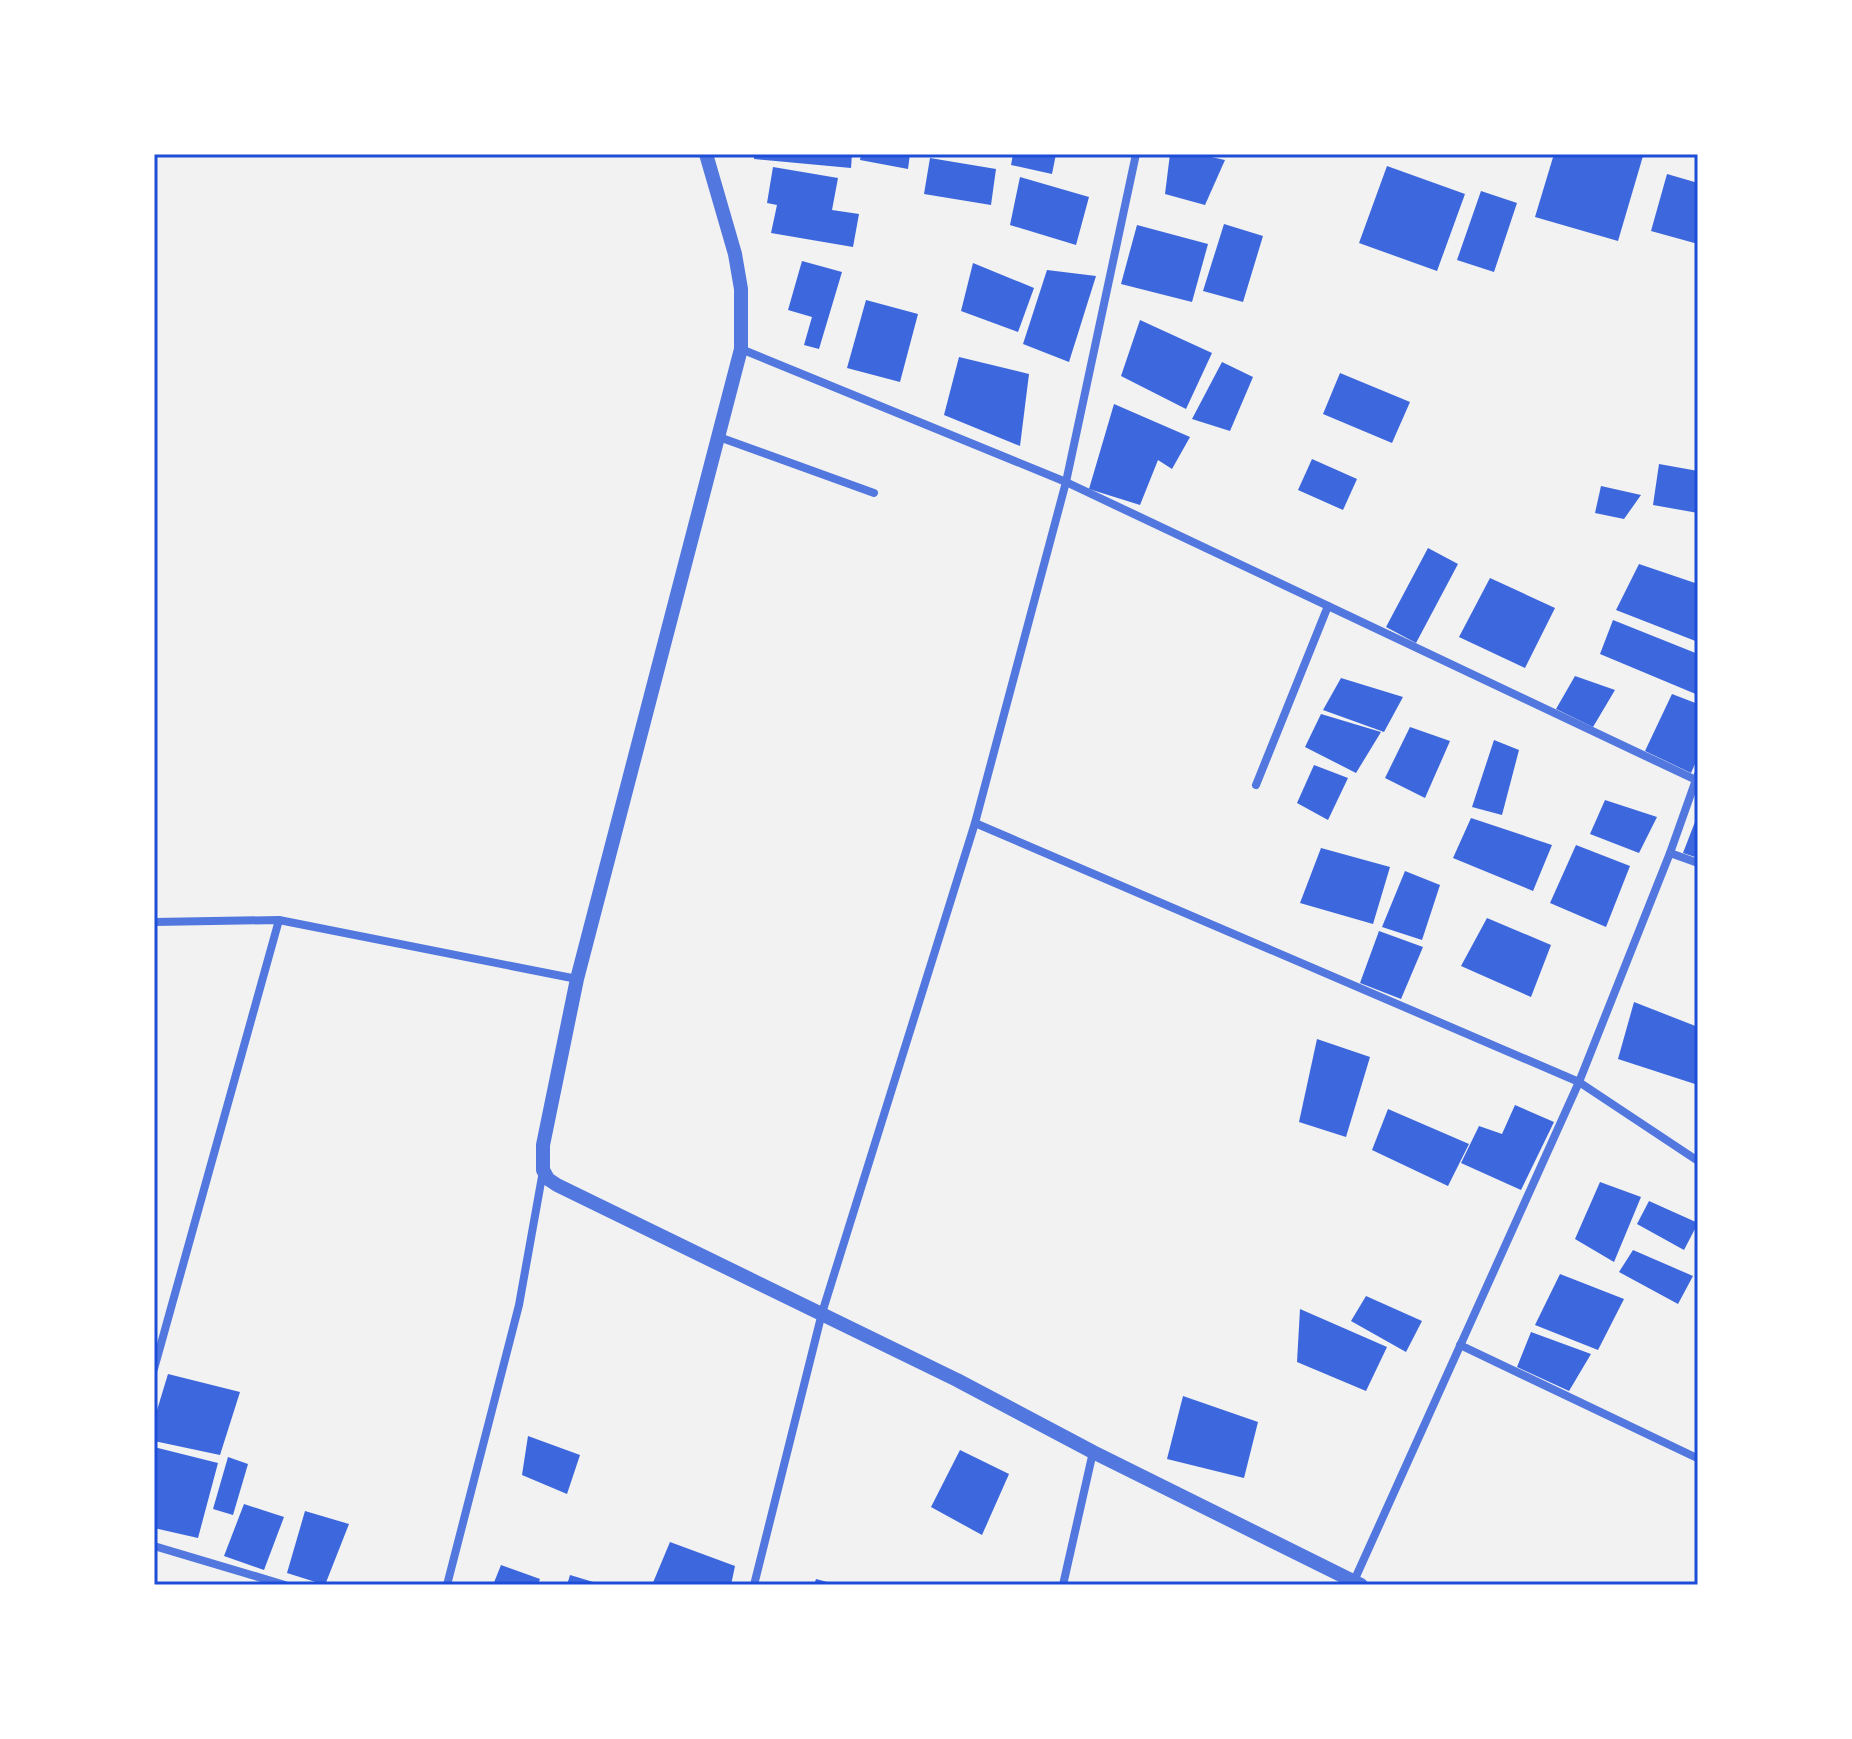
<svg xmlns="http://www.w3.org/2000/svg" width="1852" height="1739" viewBox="0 0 1852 1739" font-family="Commissioner,sans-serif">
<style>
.building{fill:#3d67dc}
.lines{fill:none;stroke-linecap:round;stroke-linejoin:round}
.minor{stroke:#5277de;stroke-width:8}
.tertiary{stroke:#5277de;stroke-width:14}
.neatline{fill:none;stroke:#1d4ed8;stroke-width:3}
</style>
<rect width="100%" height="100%" fill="#f2f2f2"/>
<g class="building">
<path d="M 754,154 L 852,154 L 851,168 L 754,159 Z"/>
<path d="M 861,154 L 910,154 L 908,169 L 860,160 Z"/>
<path d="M 1013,154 L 1056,154 L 1052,174 L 1011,165 Z"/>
<path d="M 1170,154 L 1198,154 L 1225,160 L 1205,205 L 1165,194 Z"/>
<path d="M 1554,154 L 1635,154 L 1643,156 L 1618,241 L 1535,217 Z"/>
<path d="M 930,158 L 996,169 L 991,205 L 924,194 Z"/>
<path d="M 1387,166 L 1465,194 L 1437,271 L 1359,243 Z"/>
<path d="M 773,167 L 838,178 L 832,210 L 859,214 L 853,247 L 771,233 L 777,205 L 767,203 Z"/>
<path d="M 1667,174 L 1698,183 L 1698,244 L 1651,231 Z"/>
<path d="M 1020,177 L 1089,197 L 1076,245 L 1010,225 Z"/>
<path d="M 1481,191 L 1517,203 L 1494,272 L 1457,260 Z"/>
<path d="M 1224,224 L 1263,236 L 1243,302 L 1203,291 Z"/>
<path d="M 1137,225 L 1208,244 L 1192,302 L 1121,284 Z"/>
<path d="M 802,261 L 842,272 L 819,349 L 804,345 L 812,317 L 788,310 Z"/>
<path d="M 973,263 L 1034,288 L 1018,332 L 961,311 Z"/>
<path d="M 1047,270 L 1096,276 L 1069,362 L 1023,344 Z"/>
<path d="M 866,300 L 918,314 L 900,382 L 847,368 Z"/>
<path d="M 1140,320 L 1212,353 L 1186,409 L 1121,376 Z"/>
<path d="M 959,357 L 1029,374 L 1020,446 L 944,415 Z"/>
<path d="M 1222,362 L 1253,377 L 1230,431 L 1192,419 Z"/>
<path d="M 1340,373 L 1410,402 L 1392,443 L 1323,414 Z"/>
<path d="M 1114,404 L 1190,437 L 1172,469 L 1158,460 L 1140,505 L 1089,489 Z"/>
<path d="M 1312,459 L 1357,479 L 1343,510 L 1298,490 Z"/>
<path d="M 1659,464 L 1698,471 L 1698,513 L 1653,505 Z"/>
<path d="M 1601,486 L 1641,495 L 1624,519 L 1595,513 Z"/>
<path d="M 1428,548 L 1458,564 L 1416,643 L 1386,627 Z"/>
<path d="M 1639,564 L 1698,584 L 1698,642 L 1616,610 Z"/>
<path d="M 1490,578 L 1555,608 L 1525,668 L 1459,637 Z"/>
<path d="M 1613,620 L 1698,654 L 1698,695 L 1600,654 Z"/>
<path d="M 1575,676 L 1615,690 L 1593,727 L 1556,709 Z"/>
<path d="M 1341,678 L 1403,697 L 1384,732 L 1323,710 Z"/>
<path d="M 1672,694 L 1698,704 L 1698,757 L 1691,773 L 1645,751 Z"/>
<path d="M 1321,714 L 1381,732 L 1356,773 L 1305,747 Z"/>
<path d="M 1410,727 L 1450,741 L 1425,798 L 1385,778 Z"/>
<path d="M 1494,740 L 1519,750 L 1502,815 L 1472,807 Z"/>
<path d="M 1314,765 L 1348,778 L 1328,820 L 1297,803 Z"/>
<path d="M 1605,800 L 1657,817 L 1639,853 L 1590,834 Z"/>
<path d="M 1698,814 L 1698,858 L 1683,853 Z"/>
<path d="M 1471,818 L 1552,845 L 1533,891 L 1453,858 Z"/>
<path d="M 1576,845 L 1630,866 L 1606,927 L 1550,903 Z"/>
<path d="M 1321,848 L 1390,867 L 1373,924 L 1300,903 Z"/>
<path d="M 1405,871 L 1440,885 L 1422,940 L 1382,927 Z"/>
<path d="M 1487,918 L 1551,945 L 1531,997 L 1461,966 Z"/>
<path d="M 1379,931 L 1423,947 L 1401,999 L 1360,983 Z"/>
<path d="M 1634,1002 L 1698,1027 L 1698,1085 L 1618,1059 Z"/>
<path d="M 1317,1039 L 1370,1057 L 1346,1137 L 1299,1122 Z"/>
<path d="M 1515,1105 L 1554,1122 L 1521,1190 L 1461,1163 L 1479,1126 L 1502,1134 Z"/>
<path d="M 1388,1109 L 1469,1144 L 1448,1186 L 1372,1150 Z"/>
<path d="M 1600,1182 L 1641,1197 L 1614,1262 L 1575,1239 Z"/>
<path d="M 1649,1201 L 1698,1223 L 1684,1250 L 1637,1224 Z"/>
<path d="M 1633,1250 L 1693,1276 L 1678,1304 L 1619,1272 Z"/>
<path d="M 1560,1274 L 1624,1299 L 1598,1350 L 1535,1325 Z"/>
<path d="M 1366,1296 L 1422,1321 L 1406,1352 L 1351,1321 Z"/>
<path d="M 1300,1309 L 1387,1347 L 1366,1391 L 1297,1362 Z"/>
<path d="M 1531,1332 L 1591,1354 L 1569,1391 L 1517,1367 Z"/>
<path d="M 168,1374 L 240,1392 L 220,1455 L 154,1441 L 154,1420 Z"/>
<path d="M 1183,1396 L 1258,1422 L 1244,1478 L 1167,1459 Z"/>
<path d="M 528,1436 L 580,1455 L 567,1494 L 522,1475 Z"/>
<path d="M 154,1447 L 218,1463 L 198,1538 L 154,1528 Z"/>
<path d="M 960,1450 L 1009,1474 L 982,1535 L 931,1507 Z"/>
<path d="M 228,1457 L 248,1464 L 233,1515 L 213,1509 Z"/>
<path d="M 244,1504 L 284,1517 L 264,1570 L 224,1556 Z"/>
<path d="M 305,1511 L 349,1524 L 325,1585 L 287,1573 Z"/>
<path d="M 670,1542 L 735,1566 L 731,1585 L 652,1585 Z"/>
<path d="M 501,1565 L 540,1579 L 538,1585 L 493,1585 Z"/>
<path d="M 570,1575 L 600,1584 L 599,1585 L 567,1585 Z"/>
<path d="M 816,1579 L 835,1584 L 835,1585 L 814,1585 Z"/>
</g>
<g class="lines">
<g class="minor">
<path d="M 741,349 L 1066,482 L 1696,780"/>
<path d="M 719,437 L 874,493"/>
<path d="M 1256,785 L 1328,606"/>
<path d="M 975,823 L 1579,1082 L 1698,1161"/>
<path d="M 1670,853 L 1698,863"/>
<path d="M 154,922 L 279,920 L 577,979"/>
<path d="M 1460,1345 L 1697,1458"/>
<path d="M 154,1369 L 279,920"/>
<path d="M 154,1546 L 285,1585"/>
<path d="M 1354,1581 L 1579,1082 L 1670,853 L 1698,774"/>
<path d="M 447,1585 L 519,1305 L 543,1171"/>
<path d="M 754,1585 L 822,1313 L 975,823 L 1066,482 L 1136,154"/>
<path d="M 1063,1585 L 1093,1452"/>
</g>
<path class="tertiary" d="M 706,154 L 735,254 L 741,289 L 741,349 L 577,979 L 543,1145 L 543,1170 L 548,1179 L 557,1185 L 957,1380 L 1093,1452 L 1361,1585"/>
</g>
<rect width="1852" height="1739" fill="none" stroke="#ffffff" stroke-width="312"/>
<rect x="156" y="156" width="1540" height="1427" class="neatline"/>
</svg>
